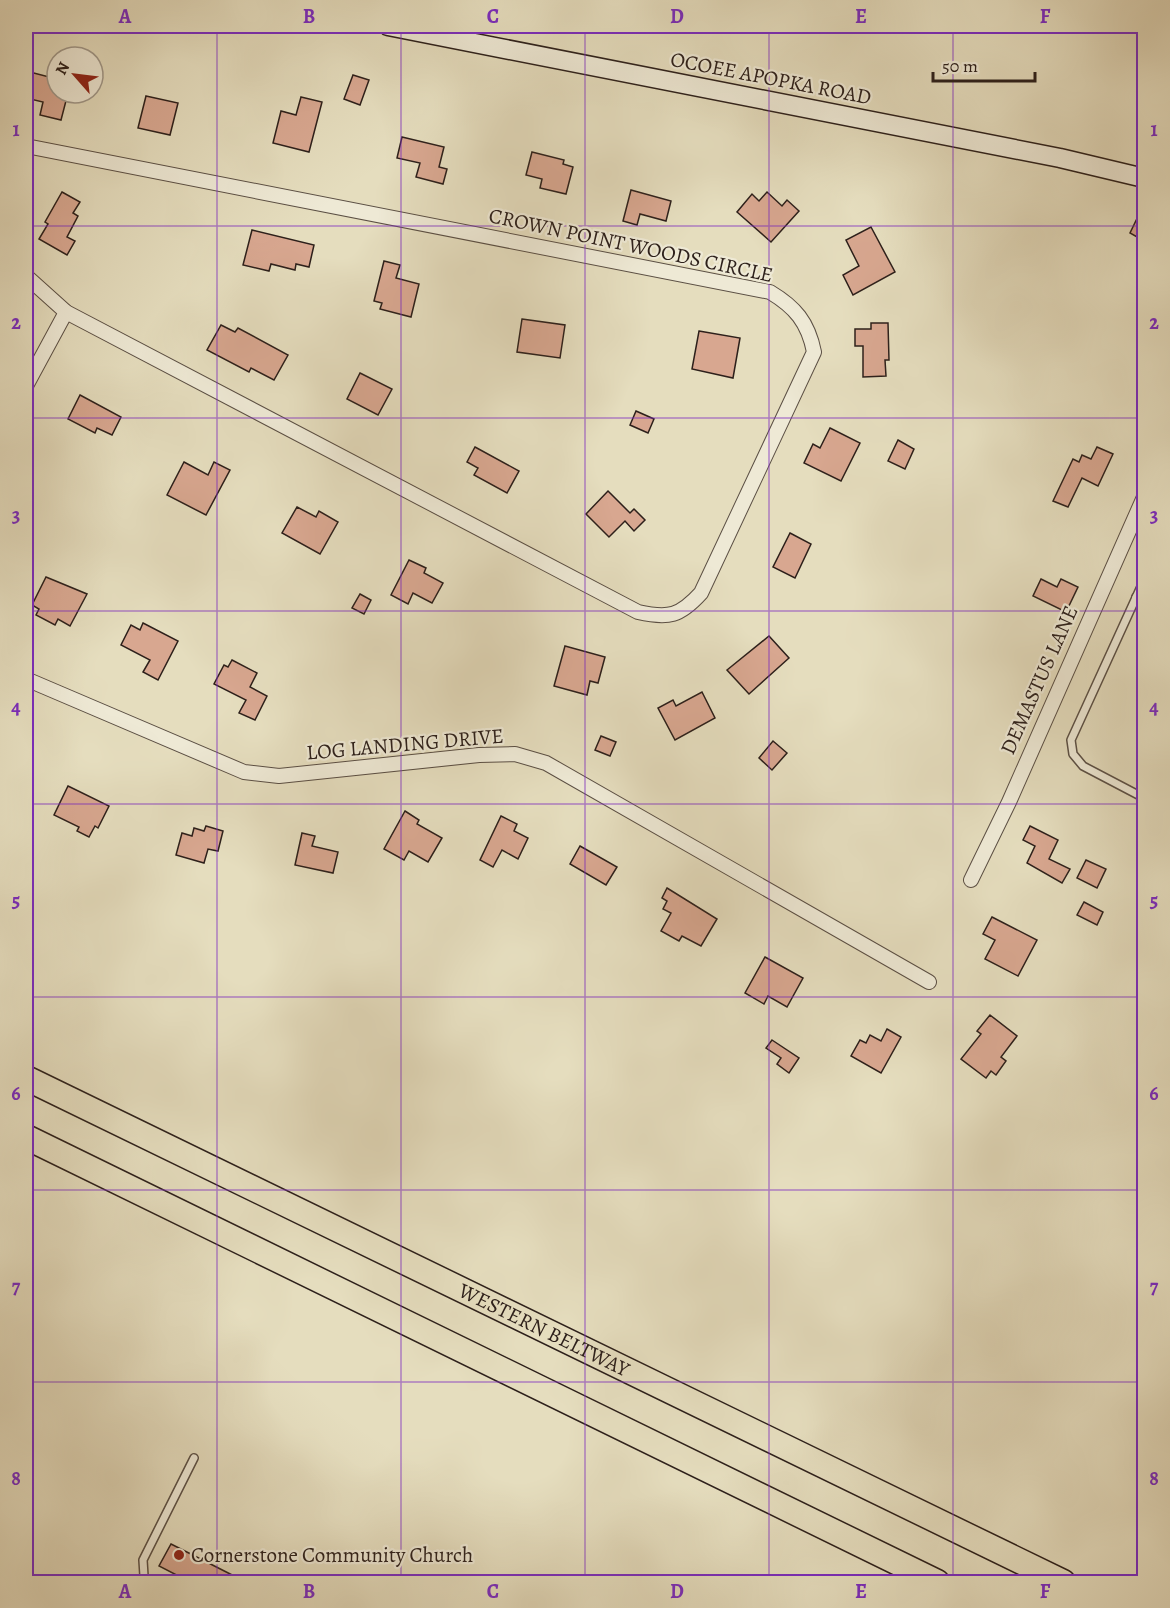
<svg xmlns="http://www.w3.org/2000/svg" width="1170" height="1608" viewBox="0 0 1170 1608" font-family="Alegreya,serif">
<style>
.building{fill:#d8a790;stroke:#2d201b;stroke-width:1.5}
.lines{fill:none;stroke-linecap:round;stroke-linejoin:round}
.lane-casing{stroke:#5b4f44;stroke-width:10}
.street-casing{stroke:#5b4f44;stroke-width:16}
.secondary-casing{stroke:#2d201b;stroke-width:21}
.highway-casing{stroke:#2d201b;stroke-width:27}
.lane{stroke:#eee9d5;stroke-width:7}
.street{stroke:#eee9d5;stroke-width:14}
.secondary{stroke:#eee9d5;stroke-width:18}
.highway{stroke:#e5ddbe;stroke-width:24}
.grid{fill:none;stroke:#7b2cbf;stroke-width:1.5;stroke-opacity:0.55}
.poi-dot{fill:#8f2418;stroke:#eee9d5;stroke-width:2}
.labels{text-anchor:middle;stroke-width:4.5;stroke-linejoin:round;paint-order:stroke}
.street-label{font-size:21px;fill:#2d201b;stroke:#eee9d5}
.poi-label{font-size:21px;fill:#2d201b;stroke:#eee9d5;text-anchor:start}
.neatline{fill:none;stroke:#7b2cbf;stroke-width:2}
.grid-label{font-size:20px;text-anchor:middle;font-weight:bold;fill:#7b2cbf}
</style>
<rect width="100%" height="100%" fill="#e5ddbe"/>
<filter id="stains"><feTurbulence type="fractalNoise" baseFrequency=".00333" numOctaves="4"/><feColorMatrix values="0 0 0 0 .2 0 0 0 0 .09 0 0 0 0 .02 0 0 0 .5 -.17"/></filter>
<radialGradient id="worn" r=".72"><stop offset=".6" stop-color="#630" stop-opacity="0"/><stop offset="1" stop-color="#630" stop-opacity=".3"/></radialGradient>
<g class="building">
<path d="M 26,71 L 57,79 L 57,93 L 68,93 L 61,120 L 40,115 L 43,102 L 26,98 Z"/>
<path d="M 353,75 L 369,80 L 360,105 L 344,99 Z"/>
<path d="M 146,96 L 178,103 L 170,135 L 138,128 Z"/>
<path d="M 301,97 L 322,102 L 309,152 L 273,143 L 281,111 L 296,115 Z"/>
<path d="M 402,137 L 444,147 L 439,167 L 447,169 L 443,184 L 416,177 L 420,163 L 397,158 Z"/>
<path d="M 532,152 L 564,160 L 563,164 L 573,167 L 566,194 L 540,188 L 542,179 L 526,175 Z"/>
<path d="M 631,190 L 671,201 L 666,221 L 640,214 L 637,225 L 623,221 Z"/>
<path d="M 62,192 L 80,202 L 73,213 L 78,216 L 67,237 L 75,241 L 67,255 L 39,239 L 48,224 L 45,222 Z"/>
<path d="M 767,192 L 782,206 L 787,200 L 799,211 L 771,242 L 737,212 L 752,194 L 759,201 Z"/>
<path d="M 1144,204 L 1144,241 L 1130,233 Z"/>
<path d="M 871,227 L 895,272 L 853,295 L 843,275 L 859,266 L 846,240 Z"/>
<path d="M 252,230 L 314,245 L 309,267 L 296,264 L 295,270 L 271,264 L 269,271 L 243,265 Z"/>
<path d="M 384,261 L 400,265 L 396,278 L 419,284 L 411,317 L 380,309 L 382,303 L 374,301 Z"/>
<path d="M 522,319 L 565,325 L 560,358 L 517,352 Z"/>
<path d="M 871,323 L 888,323 L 889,360 L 885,360 L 886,376 L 863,377 L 863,346 L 855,346 L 855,329 L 871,329 Z"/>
<path d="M 221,325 L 235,332 L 238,328 L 288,355 L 274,380 L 251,368 L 249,372 L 207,350 Z"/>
<path d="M 699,331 L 740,338 L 733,378 L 692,369 Z"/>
<path d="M 360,373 L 392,389 L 378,415 L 347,399 Z"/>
<path d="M 80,395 L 121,417 L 112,435 L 97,428 L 95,433 L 68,419 Z"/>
<path d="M 636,411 L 654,419 L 648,433 L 630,425 Z"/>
<path d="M 830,428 L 860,443 L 841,481 L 804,463 L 813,444 L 820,448 Z"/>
<path d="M 898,440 L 914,449 L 905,469 L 888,461 Z"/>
<path d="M 475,447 L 519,471 L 507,493 L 474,475 L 478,468 L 467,462 Z"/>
<path d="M 1097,447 L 1113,454 L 1098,486 L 1082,478 L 1068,507 L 1053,501 L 1073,459 L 1079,462 L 1082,455 L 1091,459 Z"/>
<path d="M 184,462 L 208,475 L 214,462 L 230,470 L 206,515 L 167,495 Z"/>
<path d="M 608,491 L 630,513 L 634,509 L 645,520 L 634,531 L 625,521 L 609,537 L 586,514 Z"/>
<path d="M 297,507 L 316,517 L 319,511 L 338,522 L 320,554 L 282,533 Z"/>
<path d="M 790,533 L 811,544 L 795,578 L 773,567 Z"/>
<path d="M 409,560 L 426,568 L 424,573 L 443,583 L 432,603 L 413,593 L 408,604 L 391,595 Z"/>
<path d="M 46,577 L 87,594 L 70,626 L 58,619 L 55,625 L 36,615 L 39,609 L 32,605 Z"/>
<path d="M 1041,579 L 1057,587 L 1061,579 L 1078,587 L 1066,612 L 1033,596 Z"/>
<path d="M 360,594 L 371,600 L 364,614 L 352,608 Z"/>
<path d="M 143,623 L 178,641 L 158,680 L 143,672 L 150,660 L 121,645 L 131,625 L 140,630 Z"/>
<path d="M 769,636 L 789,658 L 749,694 L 727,670 Z"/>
<path d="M 565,646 L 605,657 L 598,683 L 590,681 L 587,695 L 554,686 Z"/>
<path d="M 232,660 L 257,673 L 250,687 L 267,696 L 255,720 L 239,713 L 246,700 L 214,684 L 224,665 L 228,667 Z"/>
<path d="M 702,692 L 715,718 L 675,740 L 658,708 L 673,700 L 676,706 Z"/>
<path d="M 601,736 L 616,742 L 610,756 L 595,750 Z"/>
<path d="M 773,741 L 787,753 L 772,770 L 759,758 Z"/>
<path d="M 68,786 L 109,806 L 98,828 L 95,826 L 89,837 L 77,831 L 79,827 L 54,815 Z"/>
<path d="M 405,811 L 419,820 L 417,824 L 442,838 L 428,862 L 409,851 L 404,860 L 384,849 Z"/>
<path d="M 501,816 L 517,824 L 514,831 L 528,838 L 518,859 L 502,850 L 493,867 L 480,860 Z"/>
<path d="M 206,826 L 223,831 L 218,851 L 208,849 L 204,863 L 176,855 L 182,833 L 192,836 L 194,828 L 204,831 Z"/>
<path d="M 1030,826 L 1058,840 L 1049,859 L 1070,869 L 1062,883 L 1027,863 L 1035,846 L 1023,840 Z"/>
<path d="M 302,833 L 315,836 L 312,846 L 338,852 L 333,873 L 295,865 Z"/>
<path d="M 580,846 L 617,867 L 606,885 L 570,864 Z"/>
<path d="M 1086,860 L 1106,869 L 1097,888 L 1077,878 Z"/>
<path d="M 667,888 L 717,919 L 701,946 L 682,936 L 679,941 L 661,931 L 671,913 L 663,909 L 667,901 L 662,898 Z"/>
<path d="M 1084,902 L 1103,912 L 1097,925 L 1077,915 Z"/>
<path d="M 992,917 L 1037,940 L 1018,976 L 985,959 L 995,940 L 983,934 Z"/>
<path d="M 765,957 L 803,978 L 787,1007 L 768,996 L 764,1004 L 745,993 Z"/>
<path d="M 990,1015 L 1017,1036 L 1001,1057 L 1006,1061 L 996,1075 L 991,1071 L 986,1078 L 961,1059 L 981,1034 L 977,1031 Z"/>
<path d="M 887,1029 L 901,1037 L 881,1073 L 851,1056 L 860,1040 L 866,1043 L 870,1035 L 881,1041 Z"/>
<path d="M 772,1040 L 799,1058 L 789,1073 L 777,1064 L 781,1058 L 766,1048 Z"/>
<path d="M 171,1544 L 246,1582 L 190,1582 L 159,1566 Z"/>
</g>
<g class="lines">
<g class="lane-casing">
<g id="lane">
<path d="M 1144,580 L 1071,740 L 1073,754 L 1083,766 L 1144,798"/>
<path d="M 1136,597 L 1144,602"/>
<path d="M 149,1582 L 144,1576 L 143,1560 L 194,1458"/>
</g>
</g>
<g class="street-casing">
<g id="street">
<path d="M 26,146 L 770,292 C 795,307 808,322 814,352 L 701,593 C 680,616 669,619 638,612 L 66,312 L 26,276"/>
<path d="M 26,386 L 66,312"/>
<path d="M 26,679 L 244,772 L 279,776 L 479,755 L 515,754 L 546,763 L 929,982"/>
<path d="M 971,880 L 1009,802 L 1144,497"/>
</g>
</g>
<g class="secondary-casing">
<path id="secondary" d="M 388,26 L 1060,158 L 1144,178"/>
</g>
<g class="highway-casing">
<g id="highway">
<path id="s1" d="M 26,1078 L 1063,1582"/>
<path d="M 26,1137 L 937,1582"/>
</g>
</g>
<use href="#lane" class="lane"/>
<use href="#street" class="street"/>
<use href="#secondary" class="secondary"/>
<use href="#highway" class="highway"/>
</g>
<path class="grid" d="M 217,26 L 217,1582M 401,26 L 401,1582M 585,26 L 585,1582M 769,26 L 769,1582M 953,26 L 953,1582M 26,226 L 1144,226M 26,418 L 1144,418M 26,611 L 1144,611M 26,804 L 1144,804M 26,997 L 1144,997M 26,1190 L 1144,1190M 26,1382 L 1144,1382"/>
<circle class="poi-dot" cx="179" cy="1555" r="6"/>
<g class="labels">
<g class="street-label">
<text transform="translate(771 78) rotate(11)" y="7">OCOEE APOPKA ROAD</text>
<text transform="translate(631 245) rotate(12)" y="7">CROWN POINT WOODS CIRCLE</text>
<text transform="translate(1039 680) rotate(-66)" y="7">DEMASTUS LANE</text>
<text transform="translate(405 744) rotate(-5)" y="7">LOG LANDING DRIVE</text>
<text dy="7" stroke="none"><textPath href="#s1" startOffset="576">WESTERN BELTWAY</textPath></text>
</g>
<g class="poi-label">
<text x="191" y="1562">Cornerstone Community Church</text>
</g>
</g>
<rect width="1170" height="1608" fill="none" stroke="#e5ddbe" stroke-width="66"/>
<g transform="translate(75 75) rotate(298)"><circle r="28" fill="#eee9d5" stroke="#a1998b" stroke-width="1.5"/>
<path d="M0-4.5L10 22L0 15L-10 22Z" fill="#8f2418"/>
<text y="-9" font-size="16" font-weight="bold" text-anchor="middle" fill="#2d201b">N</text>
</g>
<path d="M933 72v9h102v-9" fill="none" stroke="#2d201b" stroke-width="3"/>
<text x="942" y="72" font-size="18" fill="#2d201b" stroke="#eee9d5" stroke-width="4.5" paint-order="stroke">50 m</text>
<rect x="33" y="33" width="1104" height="1542" class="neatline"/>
<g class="grid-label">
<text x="125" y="23">A</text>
<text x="309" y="23">B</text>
<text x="493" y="23">C</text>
<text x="677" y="23">D</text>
<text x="861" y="23">E</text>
<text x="1045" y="23">F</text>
<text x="16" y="136">1</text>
<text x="1154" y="136">1</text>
<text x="16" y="329">2</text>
<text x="1154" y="329">2</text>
<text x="16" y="522">3</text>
<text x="1154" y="522">3</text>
<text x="16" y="714">4</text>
<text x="1154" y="714">4</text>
<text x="16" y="907">5</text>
<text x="1154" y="907">5</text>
<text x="16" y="1100">6</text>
<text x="1154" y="1100">6</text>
<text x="16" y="1293">7</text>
<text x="1154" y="1293">7</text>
<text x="16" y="1485">8</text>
<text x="1154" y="1485">8</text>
<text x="125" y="1598">A</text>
<text x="309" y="1598">B</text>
<text x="493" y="1598">C</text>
<text x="677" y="1598">D</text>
<text x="861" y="1598">E</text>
<text x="1045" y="1598">F</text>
</g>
<rect width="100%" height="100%" filter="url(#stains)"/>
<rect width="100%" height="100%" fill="url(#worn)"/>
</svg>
